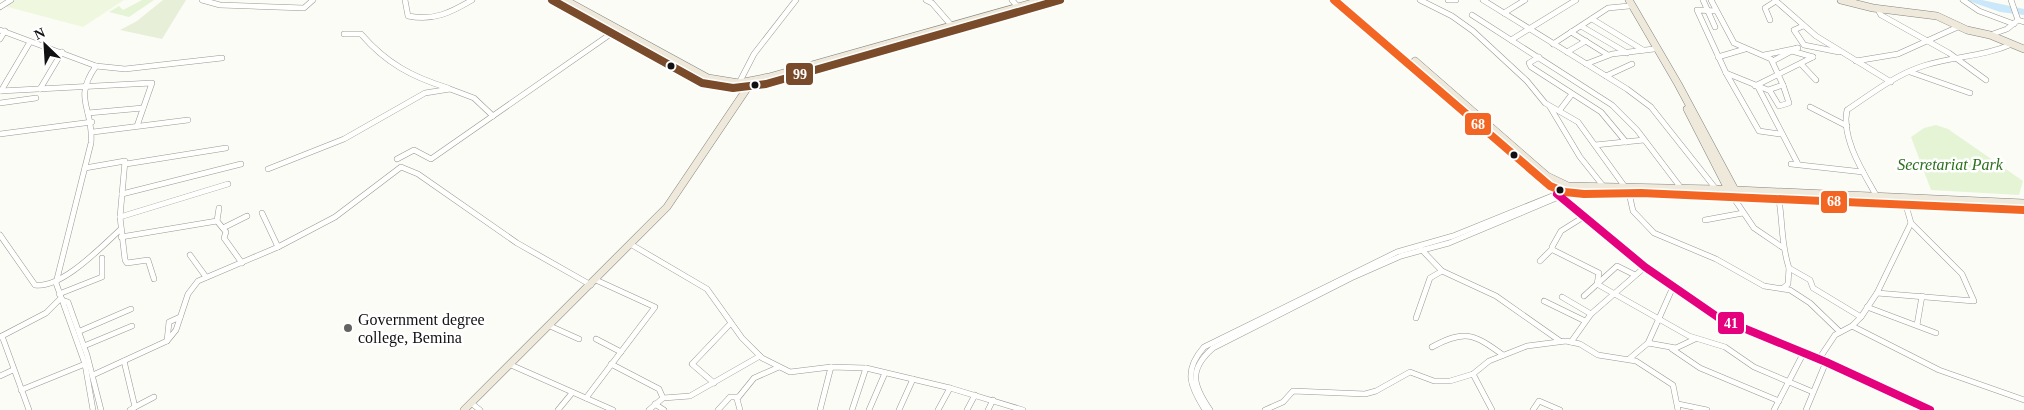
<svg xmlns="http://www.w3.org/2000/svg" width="2024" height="410" viewBox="0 0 2024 410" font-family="'Times New Roman',serif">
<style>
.green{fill:#e5f4d5}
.cemetery{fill:#e8efd9}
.pitch{fill:#eff8df}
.water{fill:#cae8fa}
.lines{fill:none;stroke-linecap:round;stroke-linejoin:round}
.minor-casing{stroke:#979795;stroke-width:6}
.major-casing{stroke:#848482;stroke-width:8}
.minor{stroke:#fffffe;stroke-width:5}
.major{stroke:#eee9da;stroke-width:7}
.bus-1-casing{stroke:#fff;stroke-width:11}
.bus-2-casing{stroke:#fff;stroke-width:11}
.bus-3-casing{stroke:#fff;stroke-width:11}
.bus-1{stroke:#f26522;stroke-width:8}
.bus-2{stroke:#7a4b2a;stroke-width:8}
.bus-3{stroke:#e5007d;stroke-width:8}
.bus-dot{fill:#111;stroke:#fff;stroke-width:2}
.poi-dot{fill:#636362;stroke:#fff;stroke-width:2}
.labels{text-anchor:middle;stroke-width:5;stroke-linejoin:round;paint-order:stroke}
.park-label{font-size:16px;font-style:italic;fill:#29701a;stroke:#fff}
.poi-label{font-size:16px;fill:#111;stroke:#fff;text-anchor:start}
.line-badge{stroke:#fff;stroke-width:2}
.badge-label{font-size:14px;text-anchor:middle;font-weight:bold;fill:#fff}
</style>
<rect width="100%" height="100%" fill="#fcfcf7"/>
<g class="green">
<path d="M 142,0 L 154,0 L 129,17 L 109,12 L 119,6 L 123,10 Z"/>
<path d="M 1936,125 L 1948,129 L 2023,181 L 2019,195 L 1931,190 L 1911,137 L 1924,128 Z"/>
</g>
<path class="cemetery" d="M 163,0 L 186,0 L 162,39 L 120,30 L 137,21 Z"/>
<path class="pitch" d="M 13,0 L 124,0 L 83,27 L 4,6 Z"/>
<path class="water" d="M 1966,0 L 1982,0 L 2024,9 L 2024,15 L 2000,12 Z"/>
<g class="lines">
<g class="minor-casing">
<g id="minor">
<path d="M 202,0 L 220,5 L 304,8 L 313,0"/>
<path d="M 405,0 L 408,16 C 434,21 450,13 472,0"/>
<path d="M 926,0 L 932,3 L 952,26"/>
<path d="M 1012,0 L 1018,7"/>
<path d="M 1420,0 L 1452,16 L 1473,31 L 1527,81 L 1545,103 L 1578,122 L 1625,187"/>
<path d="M 1448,0 L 1456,0"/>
<path d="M 1483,0 L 1627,89 L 1651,107 L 1716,189"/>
<path d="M 1703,0 L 1715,27"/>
<path d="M 1711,0 L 1734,43 L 1771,59 L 1783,85 L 1768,90 L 1726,73"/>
<path d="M 1775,0 L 1816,36 L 1891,82"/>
<path d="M 1963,0 L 1979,11 L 2014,24"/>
<path d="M 2011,0 L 2018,20 L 2024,22"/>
<path d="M 0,7 L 11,0"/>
<path d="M 1877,8 L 1881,15 L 1949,53 L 1986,80"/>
<path d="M 1716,11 L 1697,10 L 1726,73 L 1759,131 L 1780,134"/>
<path d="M 1504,13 L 1525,0"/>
<path d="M 1472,15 L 1612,105 L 1637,130 L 1681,188"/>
<path d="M 1592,19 L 1643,50"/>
<path d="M 1770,20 L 1765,8 L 1776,1"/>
<path d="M 1581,26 L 1627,53"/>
<path d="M 1803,26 L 1794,30 L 1804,45 L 1839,52"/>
<path d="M 0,30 L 96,66 C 72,100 94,108 91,143 L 56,283 L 85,364 L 93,410"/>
<path d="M 1571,32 L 1608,55"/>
<path d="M 344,34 L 361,34 C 386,63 412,77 448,88"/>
<path d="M 1990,35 L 2007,29 L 2018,20"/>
<path d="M 0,39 L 5,31"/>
<path d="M 1511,40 L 1576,0"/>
<path d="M 1553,44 L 1608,8 L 1629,6"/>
<path d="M 1792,51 L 1813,57"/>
<path d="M 1567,52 L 1586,41"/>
<path d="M 1764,55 L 1798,48"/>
<path d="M 1539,57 L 1529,63 L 1531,67 L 1601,112 L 1626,142"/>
<path d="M 1718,57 L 1745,49"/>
<path d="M 1773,61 L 1797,48"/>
<path d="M 1856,61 L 1898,54 L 1960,26"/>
<path d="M 1586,64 L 1612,54 L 1654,49"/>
<path d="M 1801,64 L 1816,80"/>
<path d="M 96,66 L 125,69 L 222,58"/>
<path d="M 1910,72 L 1970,93"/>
<path d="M 1606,76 L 1632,64"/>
<path d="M 739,83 L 754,54 L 796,0"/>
<path d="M 1755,86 L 1813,57"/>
<path d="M 1758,87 L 1798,164"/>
<path d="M 40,89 L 62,52"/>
<path d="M 0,91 L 152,83 L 137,126"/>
<path d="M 1,91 L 30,42"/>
<path d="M 1770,91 L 1779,106 L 1789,103 L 1783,85"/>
<path d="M 0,103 L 36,98"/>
<path d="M 1550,107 L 1580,157 L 1604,187"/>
<path d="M 1810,107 L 1847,126"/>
<path d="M 1559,111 L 1572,94"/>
<path d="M 88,113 L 143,108"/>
<path d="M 93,132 L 188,120"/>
<path d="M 0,134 L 92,122"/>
<path d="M 1595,145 L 1644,140"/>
<path d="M 397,159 L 414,150 L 431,159 L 612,33"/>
<path d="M 126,164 L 226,148"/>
<path d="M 1791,164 L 1863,172"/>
<path d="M 85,168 L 125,161 L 120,217 L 125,260 L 127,263 L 148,260 L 154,279"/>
<path d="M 268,169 L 344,139 L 425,93 L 450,89 L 474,98 L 493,116"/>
<path d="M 1629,193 L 1633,211 L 1654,233 L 1716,259 L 1764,286 L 1790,290 L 1810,303 L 1839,331"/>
<path d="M 122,194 L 241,164"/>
<path d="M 1559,195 L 1645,267 L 1719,318 L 1826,362 L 1930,410"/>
<path d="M 1876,195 C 1863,172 1841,138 1847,110 C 1871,94 1895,75 1923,66 C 1953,56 1983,57 2012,44"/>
<path d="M 1733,197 L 1754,228 L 1782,247"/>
<path d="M 1779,200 C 1783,225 1781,244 1789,268 L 1810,280 L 1813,288 L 1861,317"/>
<path d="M 219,208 L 217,221 L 226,232 L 224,238 L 242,263"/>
<path d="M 262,213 L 278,247"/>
<path d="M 1585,216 L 1561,231 L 1552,247 L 1553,250 L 1599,273 L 1597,284 L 1689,336 L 1725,347 L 1754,367 L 1813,392"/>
<path d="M 120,217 L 228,184"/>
<path d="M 1705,220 L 1743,213"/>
<path d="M 223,228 L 247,216"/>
<path d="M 0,235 L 35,285 C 62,289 102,246 121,229"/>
<path d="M 121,237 L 217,221"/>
<path d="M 632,245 L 707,289 L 742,338 L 762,358 L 790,372 L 831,367 L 866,368 L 950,388 L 1023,410"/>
<path d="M 1421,249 L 1442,271 L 1496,296 L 1560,341"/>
<path d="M 190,255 L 206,277"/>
<path d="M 1540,261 L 1552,249"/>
<path d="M 1783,288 L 1788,284 L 1789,268"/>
<path d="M 1877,293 L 1974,301 L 1962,274 L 1911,223"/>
<path d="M 59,294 L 102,277 L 102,258"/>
<path d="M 1584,296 L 1617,266 L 1635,275"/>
<path d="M 1562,297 L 1591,314"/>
<path d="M 62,300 L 68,302 L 87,355 L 101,410"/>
<path d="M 1544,301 L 1585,321"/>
<path d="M 1867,307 L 1936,333"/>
<path d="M 1416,318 L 1430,278 L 1442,271"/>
<path d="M 1917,325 L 1922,296"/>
<path d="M 550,326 L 579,339"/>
<path d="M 1852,326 L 1939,370 L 2024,400"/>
<path d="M 80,331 L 131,309"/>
<path d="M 2,336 L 29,410"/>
<path d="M 0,337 L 46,313 L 61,298"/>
<path d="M 596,339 L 621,352"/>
<path d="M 167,341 L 169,322 L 180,317"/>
<path d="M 1571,342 L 1591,314 L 1645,267"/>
<path d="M 1648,343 L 1673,287"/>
<path d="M 84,346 L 132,326"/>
<path d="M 1432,347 C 1465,329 1474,334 1503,355"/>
<path d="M 1672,349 L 1700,368 L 1779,401"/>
<path d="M 1629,359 L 1648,343 L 1676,348 L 1695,339"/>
<path d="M 1819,359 L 1835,335 L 1852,326 L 1861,317 L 1877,293 L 1911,223 L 1905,202"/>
<path d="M 124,361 L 135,407 L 130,410"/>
<path d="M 611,364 L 659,389 L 663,398"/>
<path d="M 511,365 L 613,410"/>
<path d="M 1473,374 L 1492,410"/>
<path d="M 93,375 L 167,341 L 176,330 L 188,294 L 198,281 L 278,247 L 335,217 L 401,167 L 418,174 L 517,243 L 591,285"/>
<path d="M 0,376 L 13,370"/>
<path d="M 714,383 L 692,364 L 730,324"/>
<path d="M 21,390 L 85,364"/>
<path d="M 586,398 L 655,307 L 596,280"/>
<path d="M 471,403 L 480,410"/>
<path d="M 655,404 L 664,410"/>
<path d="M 1678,404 L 1707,410"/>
<path d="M 135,407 L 154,397"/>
<path d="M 558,410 L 572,393"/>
<path d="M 649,410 L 663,398 L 690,396 L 760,356"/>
<path d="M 718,410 L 730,397 L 738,397"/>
<path d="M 740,410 L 737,399 L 754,378 L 779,367"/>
<path d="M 820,410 L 831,367"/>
<path d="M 852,410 L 866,368"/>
<path d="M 869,410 L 885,373"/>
<path d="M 899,410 L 913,379"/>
<path d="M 938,410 L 950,388"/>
<path d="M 967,410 L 975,395"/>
<path d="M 988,410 L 993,400"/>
<path d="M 1205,410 C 1190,386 1183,371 1204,347 L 1397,252 L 1453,236 L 1557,194 L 1559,187"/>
<path d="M 1210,410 C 1193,385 1188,370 1213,348 L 1351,278 L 1401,256 L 1449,243 L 1561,196 L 1566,191"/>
<path d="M 1265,410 L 1283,402 L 1293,391 L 1365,394 L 1376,391 L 1410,372 L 1434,381 L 1450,381 L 1473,374 L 1489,361 L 1527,346 L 1566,341 L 1580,344 L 1598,355 L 1636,361 L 1673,385 L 1678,410"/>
<path d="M 1533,410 L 1539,401 L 1560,410"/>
<path d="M 1774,410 L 1804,352"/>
<path d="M 1806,410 L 1826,362"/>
</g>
</g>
<g class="major-casing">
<g id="major">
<path d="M 552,0 L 702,83 L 733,88 L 766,84 L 1060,0"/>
<path d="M 565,0 L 708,78 L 739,83 L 769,77 L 1043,0"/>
<path d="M 1334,0 L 1550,186 L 1565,192 L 1584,194 L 1641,193 L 2024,210"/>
<path d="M 1629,0 L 1678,84 L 1736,192"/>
<path d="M 1841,0 L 1873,8 L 1937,16 L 1967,30 L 1990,35 L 2024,49"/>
<path d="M 1415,61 L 1547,176 L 1568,186 L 1716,189 L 2024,203"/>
<path d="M 1687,109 L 1730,193"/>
<path d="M 464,410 L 667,207 L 748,87"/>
</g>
</g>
<use href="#minor" class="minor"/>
<use href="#major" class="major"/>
<g class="bus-1-casing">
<path id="bus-1" d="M 1334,0 L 1550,186 L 1565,192 L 1584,194 L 1641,193 L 2024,210"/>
</g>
<g class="bus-2-casing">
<path id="bus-2" d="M 552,0 L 702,83 L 733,88 L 766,84 L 1060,0"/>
</g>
<g class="bus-3-casing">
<path id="bus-3" d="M 1557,194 L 1645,267 L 1719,318 L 1826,362 L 1930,410"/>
</g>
<use href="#bus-1" class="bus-1"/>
<use href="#bus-2" class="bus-2"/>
<use href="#bus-3" class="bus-3"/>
</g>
<g class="bus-dot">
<circle cx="671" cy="66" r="4.5"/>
<circle cx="755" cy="85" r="4.5"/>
<circle cx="1514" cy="155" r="4.5"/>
<circle cx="1560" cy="190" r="4.5"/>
</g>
<circle class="poi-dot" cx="348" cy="328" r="5"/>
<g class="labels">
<g class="park-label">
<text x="1950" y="170">Secretariat Park</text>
</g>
<g class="poi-label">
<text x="358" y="325">Government degree<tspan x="358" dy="18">college, Bemina</tspan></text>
</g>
</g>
<g class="line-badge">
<rect x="785" y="62" width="29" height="24" rx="5" fill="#7a4b2a"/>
<rect x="1464" y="112" width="28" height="24" rx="5" fill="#f26522"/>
<rect x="1820" y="190" width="28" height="24" rx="5" fill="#f26522"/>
<rect x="1717" y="311" width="28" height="24" rx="5" fill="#e5007d"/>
</g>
<g class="badge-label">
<text x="800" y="79">99</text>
<text x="1478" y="129">68</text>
<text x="1834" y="206">68</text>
<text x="1731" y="328">41</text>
</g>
<g transform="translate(45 45) rotate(335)" stroke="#ffffff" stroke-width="4" paint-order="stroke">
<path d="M0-4L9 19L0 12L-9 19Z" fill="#111111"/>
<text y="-8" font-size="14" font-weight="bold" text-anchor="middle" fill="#111111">N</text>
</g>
</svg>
